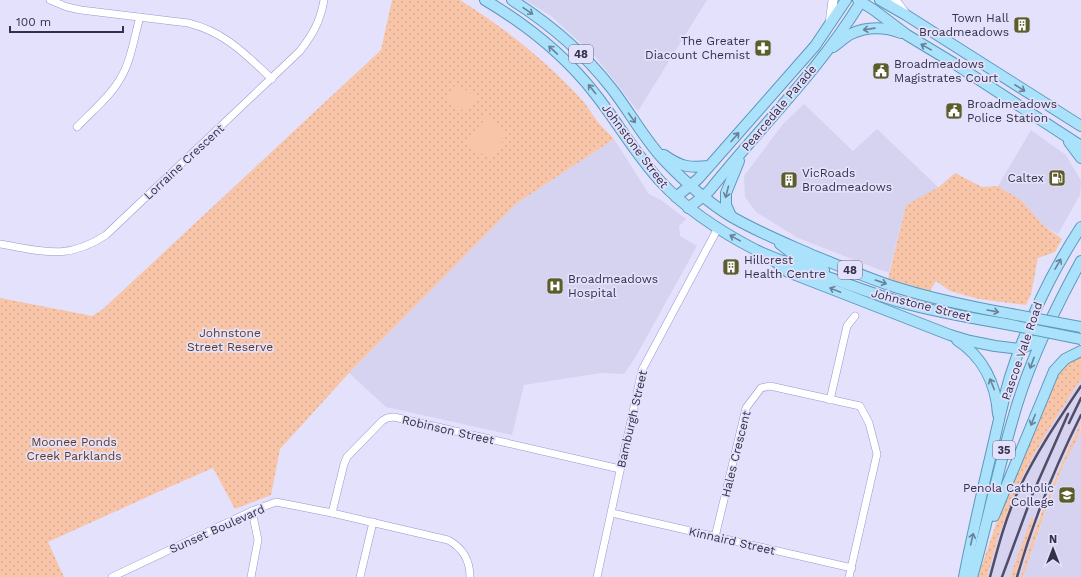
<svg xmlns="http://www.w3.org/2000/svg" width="1081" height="577" viewBox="0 0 1081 577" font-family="'Work Sans',sans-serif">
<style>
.built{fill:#d6d3f0}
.grass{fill:url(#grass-dots)}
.garden{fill:#f8c5a8}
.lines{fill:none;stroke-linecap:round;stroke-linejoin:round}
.street-casing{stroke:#9c94d0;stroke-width:8}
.secondary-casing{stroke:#9c94d0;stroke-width:10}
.primary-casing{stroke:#5d97bc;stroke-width:12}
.street{stroke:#fff;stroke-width:7}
.secondary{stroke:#fff;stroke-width:9}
.primary{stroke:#abe2fb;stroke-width:10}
.rail{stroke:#514d66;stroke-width:2.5}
.primary-bridge-casing{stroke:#5d97bc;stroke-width:12;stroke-linecap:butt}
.primary-bridge{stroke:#abe2fb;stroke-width:10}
.oneway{stroke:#6a819a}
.labels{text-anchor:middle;stroke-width:3.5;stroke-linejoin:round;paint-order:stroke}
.shield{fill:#e3e1fb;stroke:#69667f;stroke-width:1}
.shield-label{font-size:11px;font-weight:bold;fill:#35314a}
.poi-label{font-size:12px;fill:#35314a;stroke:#e3e1fb;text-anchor:start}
.street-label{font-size:12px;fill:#35314a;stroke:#e3e1fb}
.park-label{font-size:12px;fill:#623920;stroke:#e3e1fb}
</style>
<defs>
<pattern id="grass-dots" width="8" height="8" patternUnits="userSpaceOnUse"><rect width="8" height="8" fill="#f8c5a8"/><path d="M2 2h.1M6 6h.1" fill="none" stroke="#d5aa92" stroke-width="1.8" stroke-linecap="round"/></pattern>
</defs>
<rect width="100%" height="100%" fill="#e3e1fb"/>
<g class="built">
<path d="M 525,0 L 707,0 L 638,111 L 595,56 L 551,16 Z"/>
<path d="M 804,104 L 853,151 L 877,129 L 939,188 L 906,205 L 889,272 L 883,271 L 798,238 L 756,212 L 745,197 L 744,176 L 783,124 Z"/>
<path d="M 1031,130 L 1066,155 L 1081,181 L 1080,195 L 1058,234 L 1044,226 L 1022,201 L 998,186 Z"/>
<path d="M 614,139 L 649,194 L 661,200 L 686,219 L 679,226 L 680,236 L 697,246 L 635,358 L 624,374 L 601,373 L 524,385 L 512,435 L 386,407 L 349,373 L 517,203 Z"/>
<path d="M 1081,379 L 1081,422 L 1060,466 L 1041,511 L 1021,577 L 1015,577 L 1033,519 L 1031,518 L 1010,577 L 987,577 L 999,534 L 1019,484 L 1032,458 L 1047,432 Z"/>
<path d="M 1081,429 L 1081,577 L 1023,577 L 1041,525 L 1064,464 Z"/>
</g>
<g class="grass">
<path d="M 392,0 L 460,0 C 505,28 547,62 583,101 C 588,107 592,114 597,121 C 602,127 608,133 614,139 L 517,203 L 349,373 L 280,449 L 271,495 L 235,509 L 213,468 L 167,488 L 48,542 L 64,577 L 0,577 L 0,298 L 92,316 L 102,310 L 381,50 Z"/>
<path d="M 955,173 L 982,187 L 998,186 L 1022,201 L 1044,226 L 1062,239 L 1055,252 L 1038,258 L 1031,294 L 1026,305 L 979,299 L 950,291 L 936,281 L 930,291 L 888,279 L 906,205 L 939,187 Z"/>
<path d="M 1081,354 L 1081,379 L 1047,432 L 1032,458 L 1019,484 L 999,534 L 987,577 L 978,577 L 1001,509 L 1047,392 L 1062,367 Z"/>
<path d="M 1081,422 C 1081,437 1070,450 1064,464 C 1048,501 1036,539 1023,577 L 1021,577 C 1035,523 1057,472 1081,422 Z"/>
<path d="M 1031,518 L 1034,519 L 1015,577 L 1010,577 Z"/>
</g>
<g class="garden">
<path d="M 457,83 L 476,98 L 465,112 L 445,97 Z"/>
<path d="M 487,116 L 509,133 L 489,159 L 467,143 Z"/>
</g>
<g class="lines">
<g class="street-casing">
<g id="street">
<path d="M 50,0 L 67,7 L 81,10 L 188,23 C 225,32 245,54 272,79"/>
<path d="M 77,127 C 91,112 110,97 120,79 C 131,62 134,37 140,17"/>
<path d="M 0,244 C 42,251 67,261 106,235 L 300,51 C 313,34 320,22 324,0"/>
<path d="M 830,400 L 847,326 L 855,316"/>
<path d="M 332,513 L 344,464 L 347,457 L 382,421 L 387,418 L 394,417 L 620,469"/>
<path d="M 612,513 L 852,568"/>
<path d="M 715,537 L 746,408 L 761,388 L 770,386 L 860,406 L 869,423 L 877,454 L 849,577"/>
<path d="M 112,577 L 252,511 L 276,502 L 332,513 L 448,540 C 463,548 470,560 470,577"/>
<path d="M 251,577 L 258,540 L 252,511"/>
<path d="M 360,577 L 373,522"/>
<path d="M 597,577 L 642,370 L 718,228"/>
</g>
</g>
<g class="secondary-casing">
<g id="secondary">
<path d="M 895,0 L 906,15"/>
<path d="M 830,24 L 833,0"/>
</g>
</g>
<g class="primary-casing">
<g id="primary">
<path d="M 485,0 C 527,25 566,56 596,95 C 618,123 636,155 661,182 C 688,211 721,232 756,250 C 777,260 800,267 822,275 C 848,284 873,294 900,302 C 935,312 971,318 1006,324"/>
<path d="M 512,0 C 550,24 584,53 612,89 C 630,112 644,139 664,160 C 684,181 707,202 732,217 C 758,232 785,243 812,255 C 840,266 867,278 895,287 C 933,299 972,307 1011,314"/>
<path d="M 858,0 L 874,10 L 907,35 L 955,64 L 1081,146"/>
<path d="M 880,0 L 906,15 L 1081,126"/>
<path d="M 833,47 C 839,43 845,37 851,34 C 867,26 886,27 901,33"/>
<path d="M 1069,142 L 1081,158"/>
<path d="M 664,155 C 681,167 689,168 709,166"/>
<path d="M 676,197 L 698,179 L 815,46 L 846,0"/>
<path d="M 688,208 L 704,196 L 710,190 C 761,126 820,70 862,0"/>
<path d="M 731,216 L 726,205 L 726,193 L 739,161"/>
<path d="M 780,244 L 793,254 L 821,266 L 824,270 L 822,275"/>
<path d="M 771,258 L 788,272 L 950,335 L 970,341 L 995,346 L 1020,349 L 1032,344 L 1042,335"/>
<path d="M 957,340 C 983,357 996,384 998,414"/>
<path d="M 994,516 L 1054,371 L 1065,359 L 1081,351"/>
<path d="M 964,577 C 971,541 979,506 987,471 C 995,439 1001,407 1010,377 C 1027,323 1051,273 1081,227"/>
<path d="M 972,577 C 987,526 997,473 1012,422 C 1027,366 1053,312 1081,261"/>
</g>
</g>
<use href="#street" class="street"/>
<use href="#secondary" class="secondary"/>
<use href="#primary" class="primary"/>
<g class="rail">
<path d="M 1069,423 L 1081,398"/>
<path d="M 990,577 C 998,547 1006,516 1020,487 C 1037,451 1059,419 1081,386"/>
<path d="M 1002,577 L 1033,493 L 1068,414"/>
<path d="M 1017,577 C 1033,521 1055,467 1081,415"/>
</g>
<g class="primary-bridge-casing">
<g id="primary-bridge">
<path d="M 1011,314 L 1081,327"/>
<path d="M 1006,324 L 1081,339"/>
</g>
</g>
<use href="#primary-bridge" class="primary-bridge"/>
</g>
<defs><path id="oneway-shaft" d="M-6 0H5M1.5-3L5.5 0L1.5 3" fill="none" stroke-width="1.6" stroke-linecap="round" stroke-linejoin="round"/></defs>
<g class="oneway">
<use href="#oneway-shaft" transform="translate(528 11) rotate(34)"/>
<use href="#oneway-shaft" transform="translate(869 29) rotate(172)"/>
<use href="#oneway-shaft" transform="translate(926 47) rotate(-151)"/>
<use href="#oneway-shaft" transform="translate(553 50) rotate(-137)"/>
<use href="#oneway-shaft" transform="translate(1020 88) rotate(33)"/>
<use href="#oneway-shaft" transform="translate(592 89) rotate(-129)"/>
<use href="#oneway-shaft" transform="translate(632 118) rotate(55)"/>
<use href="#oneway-shaft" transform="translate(735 137) rotate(-49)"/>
<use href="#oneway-shaft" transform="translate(727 192) rotate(104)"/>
<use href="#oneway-shaft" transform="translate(735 238) rotate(-151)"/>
<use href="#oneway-shaft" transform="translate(1058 264) rotate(-60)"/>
<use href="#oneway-shaft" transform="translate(881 282) rotate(19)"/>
<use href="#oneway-shaft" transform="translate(835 290) rotate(-158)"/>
<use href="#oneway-shaft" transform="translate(993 311) rotate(10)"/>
<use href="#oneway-shaft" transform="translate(1032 363) rotate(110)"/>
<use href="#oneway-shaft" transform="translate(992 384) rotate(-112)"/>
<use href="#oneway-shaft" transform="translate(1033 420) rotate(112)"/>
<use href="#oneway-shaft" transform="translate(972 539) rotate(-77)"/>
</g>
<defs>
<g id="building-square" transform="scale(0.9)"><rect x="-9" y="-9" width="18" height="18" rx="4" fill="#5c5d2b" stroke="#e3e1fb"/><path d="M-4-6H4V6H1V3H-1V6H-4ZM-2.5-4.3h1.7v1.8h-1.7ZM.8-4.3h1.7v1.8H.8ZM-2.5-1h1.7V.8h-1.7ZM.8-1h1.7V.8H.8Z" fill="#fff"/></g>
<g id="pharmacy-square" transform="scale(0.9)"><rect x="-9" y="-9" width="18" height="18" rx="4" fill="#5c5d2b" stroke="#e3e1fb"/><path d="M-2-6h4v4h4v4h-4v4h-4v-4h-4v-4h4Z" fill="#fff"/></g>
<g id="civic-square" transform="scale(0.9)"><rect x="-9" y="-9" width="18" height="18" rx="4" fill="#5c5d2b" stroke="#e3e1fb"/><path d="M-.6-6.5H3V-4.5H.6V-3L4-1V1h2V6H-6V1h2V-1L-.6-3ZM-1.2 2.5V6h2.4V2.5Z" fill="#fff"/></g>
<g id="fuel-square" transform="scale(0.9)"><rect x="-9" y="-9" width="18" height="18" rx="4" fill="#5c5d2b" stroke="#e3e1fb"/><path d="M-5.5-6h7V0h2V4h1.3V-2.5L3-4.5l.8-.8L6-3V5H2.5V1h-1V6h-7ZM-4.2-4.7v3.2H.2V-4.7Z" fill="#fff"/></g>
<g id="hospital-square" transform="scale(0.9)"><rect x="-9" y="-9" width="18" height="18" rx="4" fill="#5c5d2b" stroke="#e3e1fb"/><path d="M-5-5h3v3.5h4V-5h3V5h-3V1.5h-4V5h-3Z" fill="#fff"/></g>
<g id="school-square" transform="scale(0.9)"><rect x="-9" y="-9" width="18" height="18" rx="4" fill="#5c5d2b" stroke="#e3e1fb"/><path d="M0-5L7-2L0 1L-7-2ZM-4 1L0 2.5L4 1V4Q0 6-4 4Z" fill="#fff"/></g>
</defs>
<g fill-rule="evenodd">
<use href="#building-square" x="1022" y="25"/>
<use href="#pharmacy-square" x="763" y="48"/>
<use href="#civic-square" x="881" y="71"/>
<use href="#civic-square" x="954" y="111"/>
<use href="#fuel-square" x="1057" y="178"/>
<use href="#building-square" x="789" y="180"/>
<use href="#building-square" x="731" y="267"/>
<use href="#hospital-square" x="555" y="286"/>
<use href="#school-square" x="1067" y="495"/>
</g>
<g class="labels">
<g class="shield">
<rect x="569" y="45" width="24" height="18" rx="3"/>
<rect x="838" y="261" width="24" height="18" rx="3"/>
<rect x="993" y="441" width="22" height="18" rx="3"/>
</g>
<g class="shield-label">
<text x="581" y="58">48</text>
<text x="850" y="274">48</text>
<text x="1004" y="454">35</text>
</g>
<g class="poi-label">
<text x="1009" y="22" text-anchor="end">Town Hall<tspan x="1009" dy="14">Broadmeadows</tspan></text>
<text x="750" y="45" text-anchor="end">The Greater<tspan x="750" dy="14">Diacount Chemist</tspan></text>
<text x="894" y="68">Broadmeadows<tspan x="894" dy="14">Magistrates Court</tspan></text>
<text x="967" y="108">Broadmeadows<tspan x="967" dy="14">Police Station</tspan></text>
<text x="802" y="177">VicRoads<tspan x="802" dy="14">Broadmeadows</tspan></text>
<text x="1044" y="182" text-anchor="end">Caltex</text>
<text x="744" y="264">Hillcrest<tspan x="744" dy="14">Health Centre</tspan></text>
<text x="568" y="283">Broadmeadows<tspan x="568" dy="14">Hospital</tspan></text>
<text x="1054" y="492" text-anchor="end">Penola Catholic<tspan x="1054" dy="14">College</tspan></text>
</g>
<g class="street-label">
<text transform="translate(779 108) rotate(-50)" y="4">Pearcedale Parade</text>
<text transform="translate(635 146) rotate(53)" y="4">Johnstone Street</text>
<text transform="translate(184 162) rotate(-43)" y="4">Lorraine Crescent</text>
<text transform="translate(921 305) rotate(14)" y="4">Johnstone Street</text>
<text transform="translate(1022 351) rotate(-71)" y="4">Pascoe Vale Road</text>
<text transform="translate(632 419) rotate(-77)" y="4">Bamburgh Street</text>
<text transform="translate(448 430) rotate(13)" y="4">Robinson Street</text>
<text transform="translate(736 454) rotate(-76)" y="4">Hales Crescent</text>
<text transform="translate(217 529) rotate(-24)" y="4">Sunset Boulevard</text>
<text transform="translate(732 541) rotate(13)" y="4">Kinnaird Street</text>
</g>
<g class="park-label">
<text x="230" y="337">Johnstone<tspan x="230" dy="14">Street Reserve</tspan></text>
<text x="74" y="446">Moonee Ponds<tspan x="74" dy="14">Creek Parklands</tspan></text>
</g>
</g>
<g transform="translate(1053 549)" stroke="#e3e1fb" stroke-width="3" paint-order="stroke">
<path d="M0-3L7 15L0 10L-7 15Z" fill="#35314a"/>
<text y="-6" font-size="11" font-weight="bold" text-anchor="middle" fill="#35314a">N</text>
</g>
<path d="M10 26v6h113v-6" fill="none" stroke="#35314a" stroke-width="2"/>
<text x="16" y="26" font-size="12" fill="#35314a" stroke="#e3e1fb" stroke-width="3" paint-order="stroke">100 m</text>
</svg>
